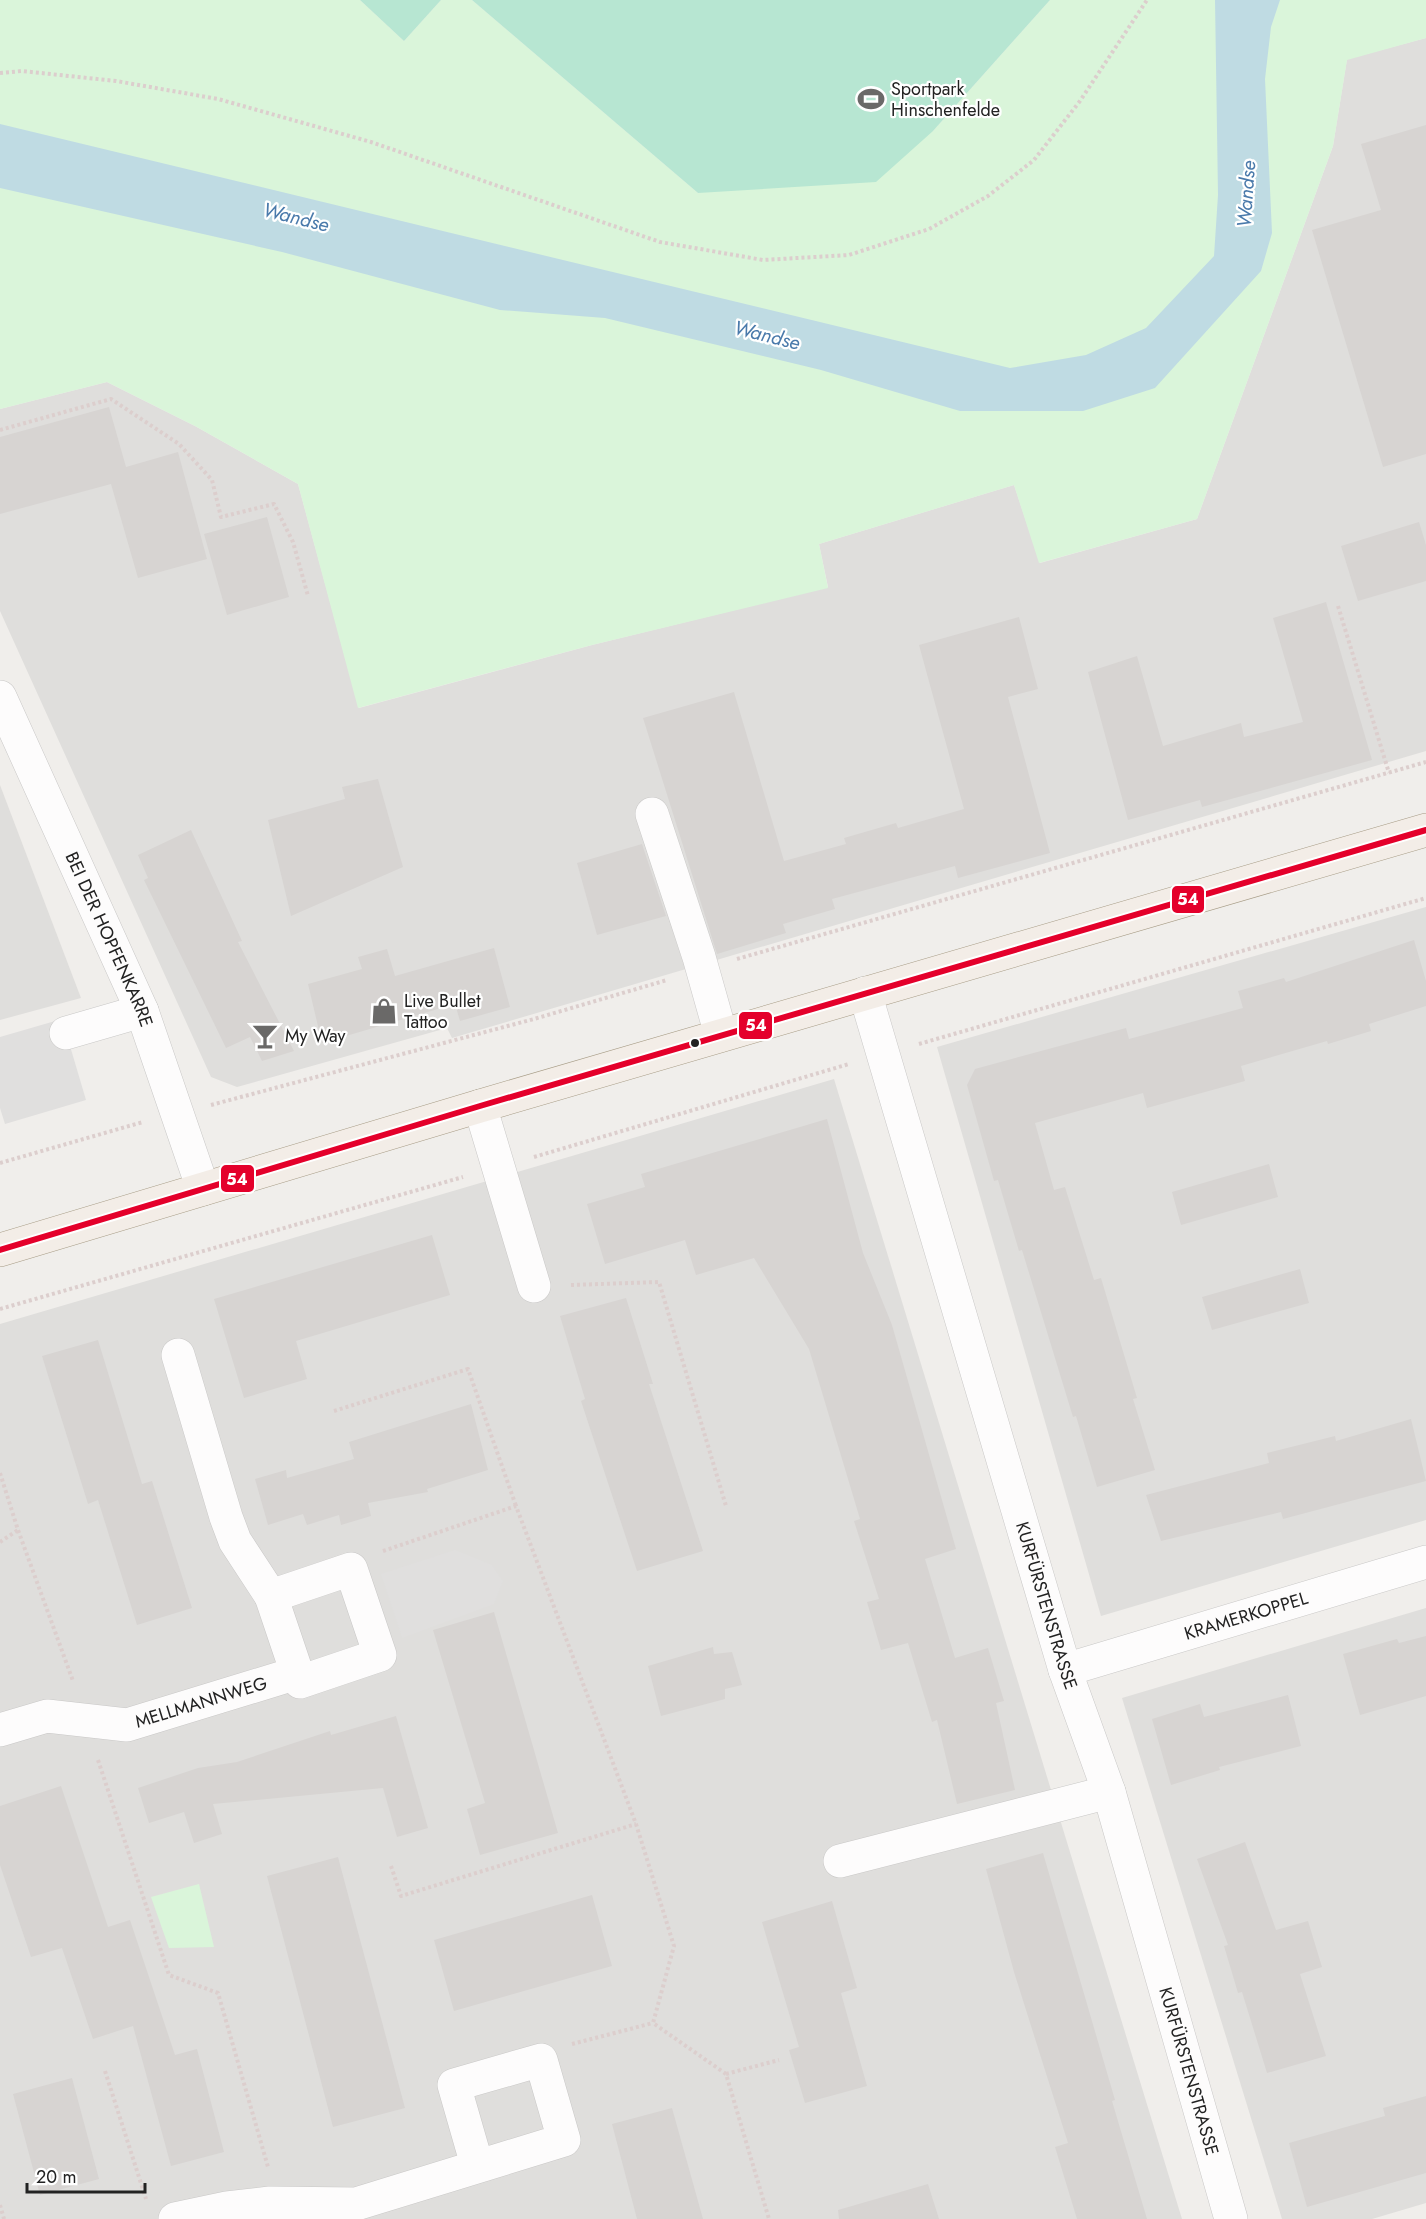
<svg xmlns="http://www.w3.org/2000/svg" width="1426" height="2219" viewBox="0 0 1426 2219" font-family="Jost,sans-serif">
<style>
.residential{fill:#dfdedc}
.park{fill:#daf5da}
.pitch{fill:#b7e6d2}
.parking{fill:#e0dfde}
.water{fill:#bfdbe3}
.building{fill:#d7d4d2}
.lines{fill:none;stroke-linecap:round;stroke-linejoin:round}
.minor-casing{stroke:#c9c8c7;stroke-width:34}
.major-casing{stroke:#a79c86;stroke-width:34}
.path{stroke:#dccecd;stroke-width:4;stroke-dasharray:3 3;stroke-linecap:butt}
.minor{stroke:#fdfcfc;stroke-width:33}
.major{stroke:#f3ede7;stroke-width:33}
.bus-1-casing{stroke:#fff;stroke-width:10}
.bus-1{stroke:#e4002b;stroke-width:6}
.bus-dot{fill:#222;stroke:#fff;stroke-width:2}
.labels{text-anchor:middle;stroke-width:4.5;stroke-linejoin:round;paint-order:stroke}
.poi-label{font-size:18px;fill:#222;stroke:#fff;text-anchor:start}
.street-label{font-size:18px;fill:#222;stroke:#fff}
.water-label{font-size:20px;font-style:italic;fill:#4a7aab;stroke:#fff}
.line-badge{stroke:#fff;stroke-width:2}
.badge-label{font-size:16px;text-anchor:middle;font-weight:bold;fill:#fff}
</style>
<rect width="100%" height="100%" fill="#f0eeeb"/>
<g class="residential">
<path d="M 1426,38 L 1426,751 L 452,1038 L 447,1028 L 237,1087 L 211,1077 L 0,611 L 0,409 L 107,382 L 195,426 L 298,484 L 359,708 L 592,645 L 828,587 L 819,544 L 1014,485 L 1040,563 L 1197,519 L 1333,146 L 1347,59 Z"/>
<path d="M 0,785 L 81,998 L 0,1020 Z"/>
<path d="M 1426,907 L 1426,1520 L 1101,1616 L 937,1047 Z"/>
<path d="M 834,1079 L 1182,2219 L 0,2219 L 0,1324 Z"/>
<path d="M 1426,1608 L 1426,2203 L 1372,2219 L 1282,2219 L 1122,1698 Z"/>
</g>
<g class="park">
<path d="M 0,0 L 360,0 L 404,41 L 441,0 L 472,0 L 698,193 L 933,131 L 1050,0 L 1426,0 L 1426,38 L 1347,60 L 1333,146 L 1197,519 L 1039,563 L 1014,485 L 819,544 L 828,588 L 592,645 L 358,708 L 298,484 L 195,426 L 107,382 L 0,409 Z"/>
<path d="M 199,1884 L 214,1947 L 169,1948 L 151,1897 Z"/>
</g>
<g class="pitch">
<path d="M 360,0 L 441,0 L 404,41 Z"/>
<path d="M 472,0 L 1050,0 L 933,131 L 876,182 L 698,193 Z"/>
</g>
<g class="parking">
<path d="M 62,1019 L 86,1100 L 5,1124 L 0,1108 L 0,1037 Z"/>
<path d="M 455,1550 L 492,1565 L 503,1581 L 494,1604 L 402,1638 L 381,1574 Z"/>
</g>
<path class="water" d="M 1215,0 L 1280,0 L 1271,27 L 1265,79 L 1272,233 L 1261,271 L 1155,388 L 1083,411 L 960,411 L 821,370 L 605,318 L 500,310 L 282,252 L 0,188 L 0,124 L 1010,368 L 1086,355 L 1146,328 L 1214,256 L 1218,195 Z"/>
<g class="building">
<path d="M 1426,125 L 1426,454 L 1383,467 L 1312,230 L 1381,210 L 1361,144 Z"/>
<path d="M 109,407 L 126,467 L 178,452 L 207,559 L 138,578 L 111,484 L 0,514 L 0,437 Z"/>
<path d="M 267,517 L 289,597 L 227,615 L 204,534 Z"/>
<path d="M 1419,522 L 1426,545 L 1426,581 L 1358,601 L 1341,546 Z"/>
<path d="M 1326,602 L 1372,760 L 1202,807 L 1200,800 L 1128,820 L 1088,672 L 1137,656 L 1163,746 L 1241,723 L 1244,737 L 1303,722 L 1273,618 Z"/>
<path d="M 1019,617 L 1038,689 L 1008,697 L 1050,853 L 958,878 L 955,866 L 832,899 L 835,909 L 783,924 L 786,933 L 717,954 L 643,718 L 734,692 L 784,861 L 846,844 L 844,838 L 896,823 L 898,828 L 964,809 L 919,645 Z"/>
<path d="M 378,779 L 403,867 L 291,916 L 268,820 L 345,799 L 342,787 Z"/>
<path d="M 191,830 L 242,941 L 238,942 L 294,1051 L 262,1061 L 250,1037 L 226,1048 L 144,880 L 148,878 L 138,855 Z"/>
<path d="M 642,844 L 666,916 L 597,935 L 577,863 Z"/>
<path d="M 1414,940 L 1426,981 L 1426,1006 L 1369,1024 L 1371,1031 L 1328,1044 L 1327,1041 L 1241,1066 L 1245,1081 L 1147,1108 L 1143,1093 L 1035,1123 L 1054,1190 L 1065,1187 L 1094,1280 L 1101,1278 L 1137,1398 L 1133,1399 L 1155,1470 L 1097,1487 L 1076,1416 L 1073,1417 L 1022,1250 L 1019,1251 L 998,1180 L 994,1181 L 967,1085 L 975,1069 L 1126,1028 L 1129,1039 L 1243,1008 L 1238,991 L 1284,978 L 1286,982 Z"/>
<path d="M 494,948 L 510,1007 L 460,1021 L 455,1004 L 322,1043 L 308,984 L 362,969 L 358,957 L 387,949 L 395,976 Z"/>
<path d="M 827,1119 L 863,1253 L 892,1325 L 956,1549 L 925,1559 L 955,1658 L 988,1648 L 1004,1701 L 996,1703 L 1015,1790 L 957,1804 L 937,1720 L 932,1722 L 908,1643 L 881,1650 L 867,1602 L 879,1599 L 854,1521 L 860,1519 L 809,1349 L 754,1258 L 696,1275 L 685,1240 L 605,1264 L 587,1204 L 645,1187 L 641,1174 Z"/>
<path d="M 1269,1164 L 1278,1197 L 1181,1225 L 1172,1192 Z"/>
<path d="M 432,1235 L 450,1295 L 296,1341 L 307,1379 L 244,1398 L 214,1299 Z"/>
<path d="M 1300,1269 L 1309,1303 L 1212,1330 L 1202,1297 Z"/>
<path d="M 626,1298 L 653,1384 L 649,1384 L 703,1551 L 637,1571 L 581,1401 L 585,1399 L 560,1316 Z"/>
<path d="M 98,1340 L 142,1484 L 152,1481 L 192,1608 L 137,1625 L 98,1500 L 88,1504 L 42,1356 Z"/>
<path d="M 471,1404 L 488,1470 L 427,1489 L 428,1492 L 368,1503 L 371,1516 L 341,1525 L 339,1515 L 307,1525 L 303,1514 L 268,1525 L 255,1479 L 286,1470 L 287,1478 L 354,1459 L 349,1442 Z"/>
<path d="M 1411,1419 L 1426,1481 L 1283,1519 L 1281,1512 L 1161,1541 L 1146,1495 L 1269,1463 L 1267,1453 L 1335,1436 L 1336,1441 Z"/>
<path d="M 494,1612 L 558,1833 L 480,1855 L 467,1809 L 485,1803 L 433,1630 Z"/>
<path d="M 1426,1636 L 1426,1696 L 1360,1715 L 1343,1654 L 1397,1639 L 1399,1643 Z"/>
<path d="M 713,1647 L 714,1654 L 732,1652 L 742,1685 L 725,1689 L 725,1699 L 661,1716 L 648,1666 Z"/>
<path d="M 1288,1695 L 1301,1746 L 1219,1767 L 1220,1770 L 1171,1785 L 1152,1719 L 1200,1704 L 1204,1717 Z"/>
<path d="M 396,1716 L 428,1828 L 397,1837 L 383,1788 L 213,1804 L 222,1834 L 194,1843 L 184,1812 L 149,1823 L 138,1788 L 198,1768 L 237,1762 L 330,1731 L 331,1735 Z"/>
<path d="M 61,1786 L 108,1927 L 130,1920 L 175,2055 L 197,2049 L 224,2152 L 171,2166 L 133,2026 L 93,2039 L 62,1948 L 31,1957 L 0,1865 L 0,1806 Z"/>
<path d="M 1245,1842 L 1276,1930 L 1308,1921 L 1322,1967 L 1300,1974 L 1326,2056 L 1267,2073 L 1242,1992 L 1238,1993 L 1224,1946 L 1228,1945 L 1197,1859 Z"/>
<path d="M 1043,1853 L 1115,2100 L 1112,2101 L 1147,2219 L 1077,2219 L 1055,2147 L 1068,2143 L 1014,1972 L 986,1869 Z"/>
<path d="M 338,1857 L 405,2108 L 333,2127 L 267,1876 Z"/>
<path d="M 592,1895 L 612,1966 L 454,2011 L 434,1940 Z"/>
<path d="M 832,1901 L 857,1988 L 841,1993 L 867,2086 L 805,2103 L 789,2050 L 799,2047 L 762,1922 Z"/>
<path d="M 72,2078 L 99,2179 L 40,2195 L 13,2094 Z"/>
<path d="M 1426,2096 L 1426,2173 L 1307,2207 L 1289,2143 L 1385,2116 L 1383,2108 Z"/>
<path d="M 672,2108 L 703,2219 L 637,2219 L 612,2124 Z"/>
<path d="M 928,2184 L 939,2219 L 839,2219 L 838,2210 Z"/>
</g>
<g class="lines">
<g class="minor-casing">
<g id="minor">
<path id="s1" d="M 0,697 L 142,1011 L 203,1189"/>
<path d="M 652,814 L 699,957 L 721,1035"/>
<path id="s2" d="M 865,993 L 1065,1670 L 1109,1792 L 1231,2219"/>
<path d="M 66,1033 L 142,1011"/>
<path d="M 480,1106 L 534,1286"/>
<path d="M 178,1355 L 226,1517 L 235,1541 L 271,1596"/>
<path d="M 351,1569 L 380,1655 L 300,1682 L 271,1596 Z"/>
<path id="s3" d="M 1065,1670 L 1426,1562"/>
<path id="s4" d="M 0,1730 L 47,1716 L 127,1725 L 297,1673"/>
<path d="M 840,1861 L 1109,1792"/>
<path d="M 175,2219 L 227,2208 L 270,2203 L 356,2204 L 564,2140 L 541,2060 L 454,2085 L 477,2165"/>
</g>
</g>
<g class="major-casing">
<path id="major" d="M 0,1250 L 480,1106 L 1426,830"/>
</g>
<g class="path">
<path d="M 0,73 L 22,71 L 116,81 L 218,99 L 371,142 L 660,242 L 763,260 L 849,255 L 929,229 L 988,196 L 1034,160 L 1080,101 L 1147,0"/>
<path d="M 0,430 L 111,399 L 179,444 L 212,480 L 221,517 L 274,504 L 293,542 L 308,596"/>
<path d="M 1338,606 L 1389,773"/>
<path d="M 737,959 L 1426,762"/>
<path d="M 919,1044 L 1426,898"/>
<path d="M 211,1105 L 534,1019 L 667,980"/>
<path d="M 534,1157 L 849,1064"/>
<path d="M 0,1163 L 143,1122"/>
<path d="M 571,1285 L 659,1282 L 726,1506"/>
<path d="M 0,1309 L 463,1177"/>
<path d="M 334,1411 L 468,1369 L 516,1506"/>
<path d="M 0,1473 L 18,1530 L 73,1681"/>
<path d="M 0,1542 L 18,1530"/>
<path d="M 383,1551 L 516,1506 L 636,1824 L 674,1946 L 653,2023 L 726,2074 L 769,2219"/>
<path d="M 98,1760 L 169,1975 L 218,1993 L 268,2167"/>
<path d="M 391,1866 L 401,1896 L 636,1824"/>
<path d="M 572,2044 L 653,2023"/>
<path d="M 105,2071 L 146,2199"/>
<path d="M 726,2074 L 779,2060"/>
<path d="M 0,2205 L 4,2219"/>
</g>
<use href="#minor" class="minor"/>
<use href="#major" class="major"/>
<g class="bus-1-casing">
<path id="bus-1" d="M 0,1250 L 480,1106 L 1426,830"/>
</g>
<use href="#bus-1" class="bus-1"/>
</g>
<defs>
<g id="stadium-bare" transform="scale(2.07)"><path d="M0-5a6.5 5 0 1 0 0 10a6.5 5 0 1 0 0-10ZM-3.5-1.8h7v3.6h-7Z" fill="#6a6968" stroke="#fff" stroke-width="2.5" paint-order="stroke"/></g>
<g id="shop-bare" transform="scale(2.07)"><path d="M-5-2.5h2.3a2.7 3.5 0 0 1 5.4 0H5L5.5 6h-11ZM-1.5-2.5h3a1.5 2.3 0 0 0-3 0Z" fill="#6a6968" stroke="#fff" stroke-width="2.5" paint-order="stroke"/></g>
<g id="bar-bare" transform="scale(2.07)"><path d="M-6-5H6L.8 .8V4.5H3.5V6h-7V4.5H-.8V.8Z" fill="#6a6968" stroke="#fff" stroke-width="2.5" paint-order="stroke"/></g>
</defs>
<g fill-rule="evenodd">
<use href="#stadium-bare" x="871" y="99"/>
<use href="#shop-bare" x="384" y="1011"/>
<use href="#bar-bare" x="265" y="1036"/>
</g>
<circle class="bus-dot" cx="695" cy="1043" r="5"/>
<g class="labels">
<g class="poi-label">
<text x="891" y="95">Sportpark<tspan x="891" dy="21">Hinschenfelde</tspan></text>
<text x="404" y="1007">Live Bullet<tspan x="404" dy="21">Tattoo</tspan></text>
<text x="285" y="1042">My Way</text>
</g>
<g class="street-label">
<text dy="6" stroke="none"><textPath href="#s1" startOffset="266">BEI DER HOPFENKARRE</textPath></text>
<text dy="6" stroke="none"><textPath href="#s2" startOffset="639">KURFÜRSTENSTRASSE</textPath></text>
<text dy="6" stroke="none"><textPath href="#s3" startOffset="189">KRAMERKOPPEL</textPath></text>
<text dy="6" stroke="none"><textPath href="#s4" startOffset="207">MELLMANNWEG</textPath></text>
<text dy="6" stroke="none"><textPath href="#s2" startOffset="1126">KURFÜRSTENSTRASSE</textPath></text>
</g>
<g class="water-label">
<text transform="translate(1246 194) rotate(-86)" y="7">Wandse</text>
<text transform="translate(296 217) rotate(14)" y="7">Wandse</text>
<text transform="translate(767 335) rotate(14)" y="7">Wandse</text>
</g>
</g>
<g class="line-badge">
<rect x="1171" y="885" width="34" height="29" rx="6" fill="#e4002b"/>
<rect x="738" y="1011" width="35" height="29" rx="6" fill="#e4002b"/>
<rect x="220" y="1164" width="35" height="29" rx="6" fill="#e4002b"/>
</g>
<g class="badge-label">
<text x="1188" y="905">54</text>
<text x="756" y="1031">54</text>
<text x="237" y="1185">54</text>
</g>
<path d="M27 2183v9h118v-9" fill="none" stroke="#222222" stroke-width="3"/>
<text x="36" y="2183" font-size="18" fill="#222222" stroke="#ffffff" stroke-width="4.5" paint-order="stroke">20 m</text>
</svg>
